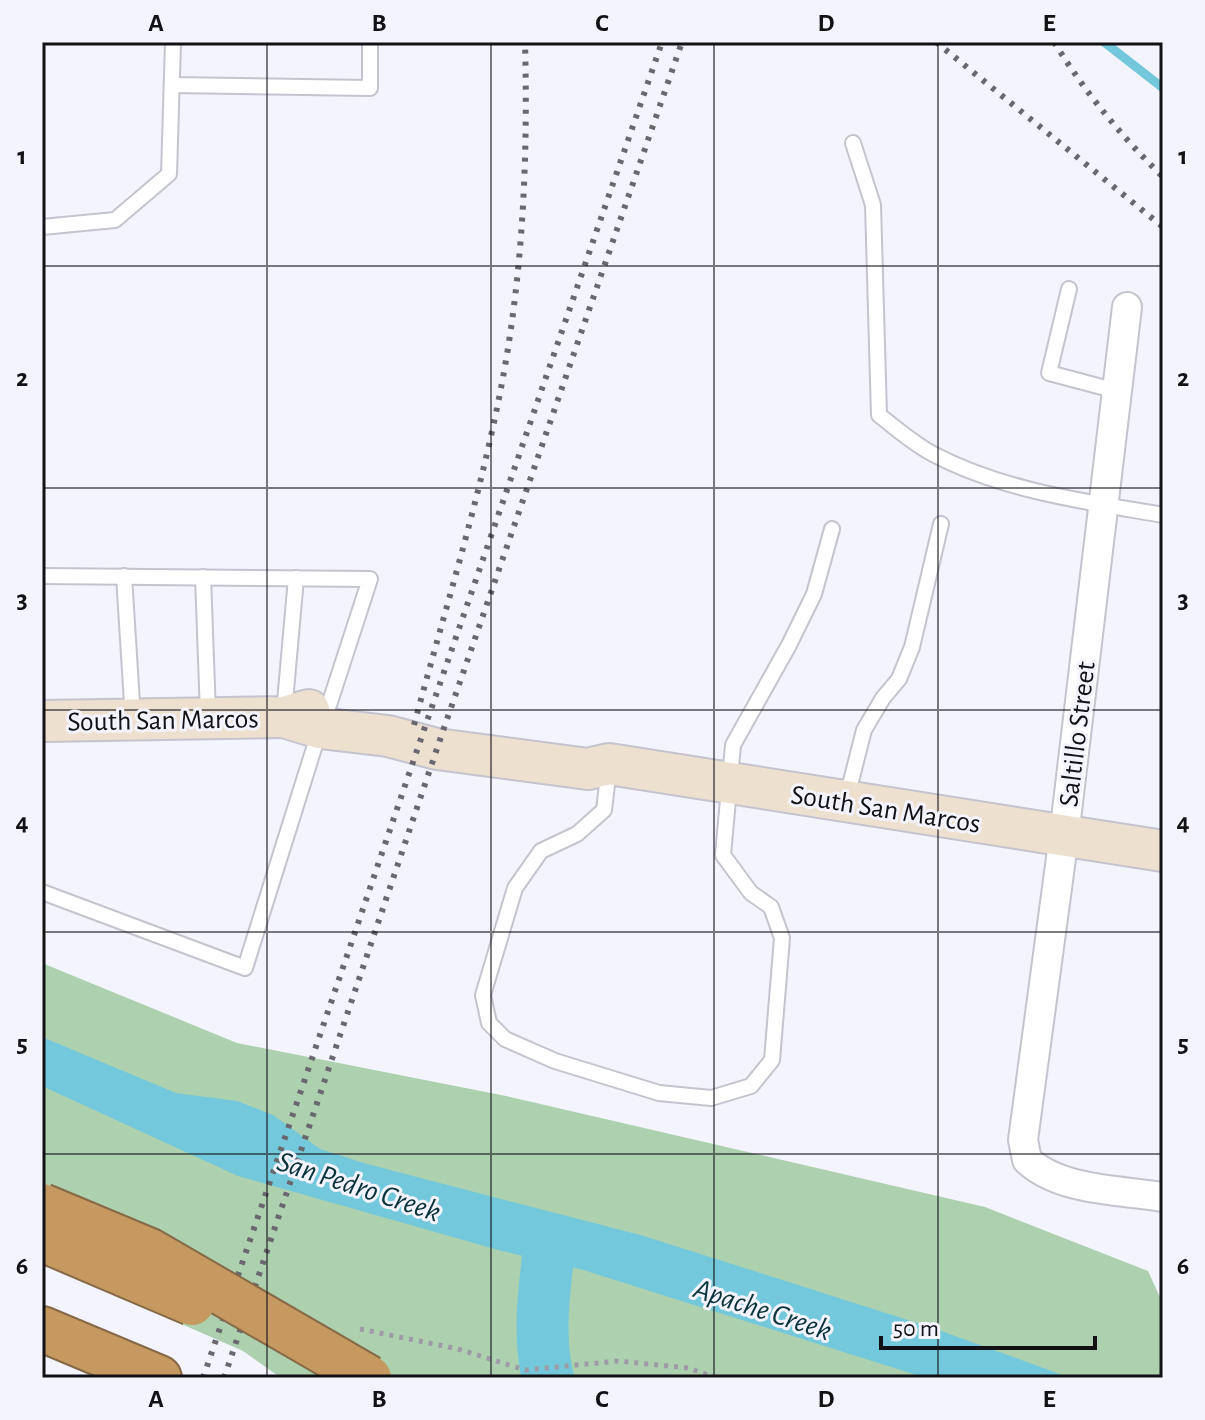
<svg xmlns="http://www.w3.org/2000/svg" width="1205" height="1420" viewBox="0 0 1205 1420" font-family="'Alegreya Sans',sans-serif">
<style>
.green{fill:#add1af}
.water{fill:#73c8dc}
.lines{fill:none;stroke-linecap:round;stroke-linejoin:round}
.stream{stroke:#73c8dc;stroke-width:9}
.river{stroke:#73c8dc;stroke-width:52}
.lane-casing{stroke:#c4c4cf;stroke-width:18}
.street-casing{stroke:#c4c4cf;stroke-width:32}
.secondary-casing{stroke:#c4c4cf;stroke-width:44}
.highway-casing{stroke:#866946;stroke-width:48}
.path{stroke:#9d9ca5;stroke-width:5;stroke-dasharray:4 6;stroke-linecap:butt}
.lane{stroke:#fff;stroke-width:14}
.street{stroke:#fff;stroke-width:28}
.secondary{stroke:#eee0cf;stroke-width:40}
.highway{stroke:#c59960;stroke-width:44}
.rail{stroke:#69686f;stroke-width:6;stroke-dasharray:4 8;stroke-linecap:butt}
.highway-bridge-casing{stroke:#866946;stroke-width:48;stroke-linecap:butt}
.highway-bridge{stroke:#c59960;stroke-width:44}
.grid{fill:none;stroke:#121115;stroke-width:2;stroke-opacity:0.55}
.labels{text-anchor:middle;stroke-width:6;stroke-linejoin:round;paint-order:stroke}
.street-label{font-size:28px;fill:#121115;stroke:#f4f4ff}
.water-label{font-size:30px;font-style:italic;fill:#09333c;stroke:#f4f4ff}
.neatline{fill:none;stroke:#121115;stroke-width:3}
.grid-label{font-size:26px;text-anchor:middle;font-weight:bold;fill:#121115}
</style>
<rect width="100%" height="100%" fill="#f4f4ff"/>
<path class="green" d="M 42,963 L 237,1043 L 506,1096 L 985,1207 L 1148,1271 L 1163,1304 L 1163,1378 L 281,1378 L 243,1351 L 42,1263 Z"/>
<path class="water" d="M 42,1037 L 176,1093 L 237,1101 L 273,1115 L 320,1149 L 367,1164 L 644,1236 L 933,1328 L 1071,1378 L 926,1378 L 580,1269 L 502,1251 L 238,1176 L 42,1086 Z"/>
<g class="lines">
<path class="stream" d="M 1104,42 L 1163,88"/>
<path class="river" d="M 548,1378 C 537,1334 545,1285 550,1240"/>
<g class="lane-casing">
<g id="lane">
<path d="M 172,85 L 370,88 L 370,42"/>
<path d="M 853,143 L 873,205 L 879,415 C 897,429 915,445 935,455 C 1004,491 1087,502 1163,515"/>
<path d="M 42,227 L 115,220 L 169,174 L 173,42"/>
<path d="M 1069,289 L 1049,373 L 1117,391"/>
<path d="M 42,576 L 370,579 L 329,705"/>
<path d="M 124,576 L 133,719"/>
<path d="M 203,577 L 208,714"/>
<path d="M 284,713 L 296,578"/>
<path d="M 609,768 L 604,810 L 577,834 L 541,851 L 515,888 L 483,995 L 489,1023 L 505,1039 L 555,1061 L 659,1093 L 711,1098 L 751,1086 L 772,1060 L 782,938 L 771,907 L 751,893 L 723,855 L 733,745 L 789,645 L 814,594 L 832,529"/>
<path d="M 847,797 L 864,730 L 883,698 L 899,679 L 912,647 L 941,524"/>
<path d="M 42,892 L 245,968 L 320,729"/>
</g>
</g>
<g class="street-casing">
<path id="street" d="M 1127,307 L 1064,836 L 1023,1140 L 1027,1160 C 1060,1191 1120,1190 1163,1197"/>
</g>
<g class="secondary-casing">
<g id="secondary">
<path d="M 284,717 L 320,728 L 388,736 L 437,749 L 588,769 L 609,764 L 1163,851"/>
<path d="M 42,721 L 284,717 L 309,710"/>
</g>
</g>
<g class="highway-casing">
<path id="highway" d="M 42,1329 L 159,1378"/>
</g>
<path class="path" d="M 360,1329 L 458,1349 L 525,1370 L 618,1361 L 688,1368 L 717,1378"/>
<use href="#lane" class="lane"/>
<use href="#street" class="street"/>
<use href="#secondary" class="secondary"/>
<use href="#highway" class="highway"/>
<g class="rail">
<path d="M 936,42 L 1163,227"/>
<path d="M 1054,42 C 1085,92 1121,136 1163,177"/>
<path d="M 414,725 C 444,613 479,502 501,388 C 523,274 528,158 525,42"/>
<path d="M 203,1378 L 427,721 L 662,42"/>
<path d="M 224,1378 L 445,725 L 682,42"/>
</g>
<g class="highway-bridge-casing">
<g id="highway-bridge">
<path d="M 42,1206 L 150,1251 L 369,1378"/>
<path d="M 42,1239 L 192,1303"/>
</g>
</g>
<use href="#highway-bridge" class="highway-bridge"/>
</g>
<path class="grid" d="M 267,42 L 267,1378M 491,42 L 491,1378M 714,42 L 714,1378M 938,42 L 938,1378M 42,266 L 1163,266M 42,488 L 1163,488M 42,710 L 1163,710M 42,932 L 1163,932M 42,1154 L 1163,1154"/>
<g class="labels">
<g class="street-label">
<text transform="translate(163 719) rotate(-1)" y="10">South San Marcos</text>
<text transform="translate(1076 734) rotate(-83)" y="10">Saltillo Street</text>
<text transform="translate(886 808) rotate(9)" y="10">South San Marcos</text>
</g>
<g class="water-label">
<text transform="translate(359 1186) rotate(18)" y="10">San Pedro Creek</text>
<text transform="translate(763 1309) rotate(18)" y="10">Apache Creek</text>
</g>
</g>
<rect width="1205" height="1420" fill="none" stroke="#f4f4ff" stroke-width="88"/>
<path d="M881 1336v12h214v-12" fill="none" stroke="#121115" stroke-width="4"/>
<text x="893" y="1336" font-size="24" fill="#121115" stroke="#f4f4ff" stroke-width="6" paint-order="stroke">50 m</text>
<rect x="44" y="44" width="1117" height="1332" class="neatline"/>
<g class="grid-label">
<text x="156" y="31">A</text>
<text x="379" y="31">B</text>
<text x="602" y="31">C</text>
<text x="826" y="31">D</text>
<text x="1049" y="31">E</text>
<text x="22" y="164">1</text>
<text x="1183" y="164">1</text>
<text x="22" y="386">2</text>
<text x="1183" y="386">2</text>
<text x="22" y="608">3</text>
<text x="1183" y="608">3</text>
<text x="22" y="830">4</text>
<text x="1183" y="830">4</text>
<text x="22" y="1052">5</text>
<text x="1183" y="1052">5</text>
<text x="22" y="1274">6</text>
<text x="1183" y="1274">6</text>
<text x="156" y="1407">A</text>
<text x="379" y="1407">B</text>
<text x="602" y="1407">C</text>
<text x="826" y="1407">D</text>
<text x="1049" y="1407">E</text>
</g>
</svg>
